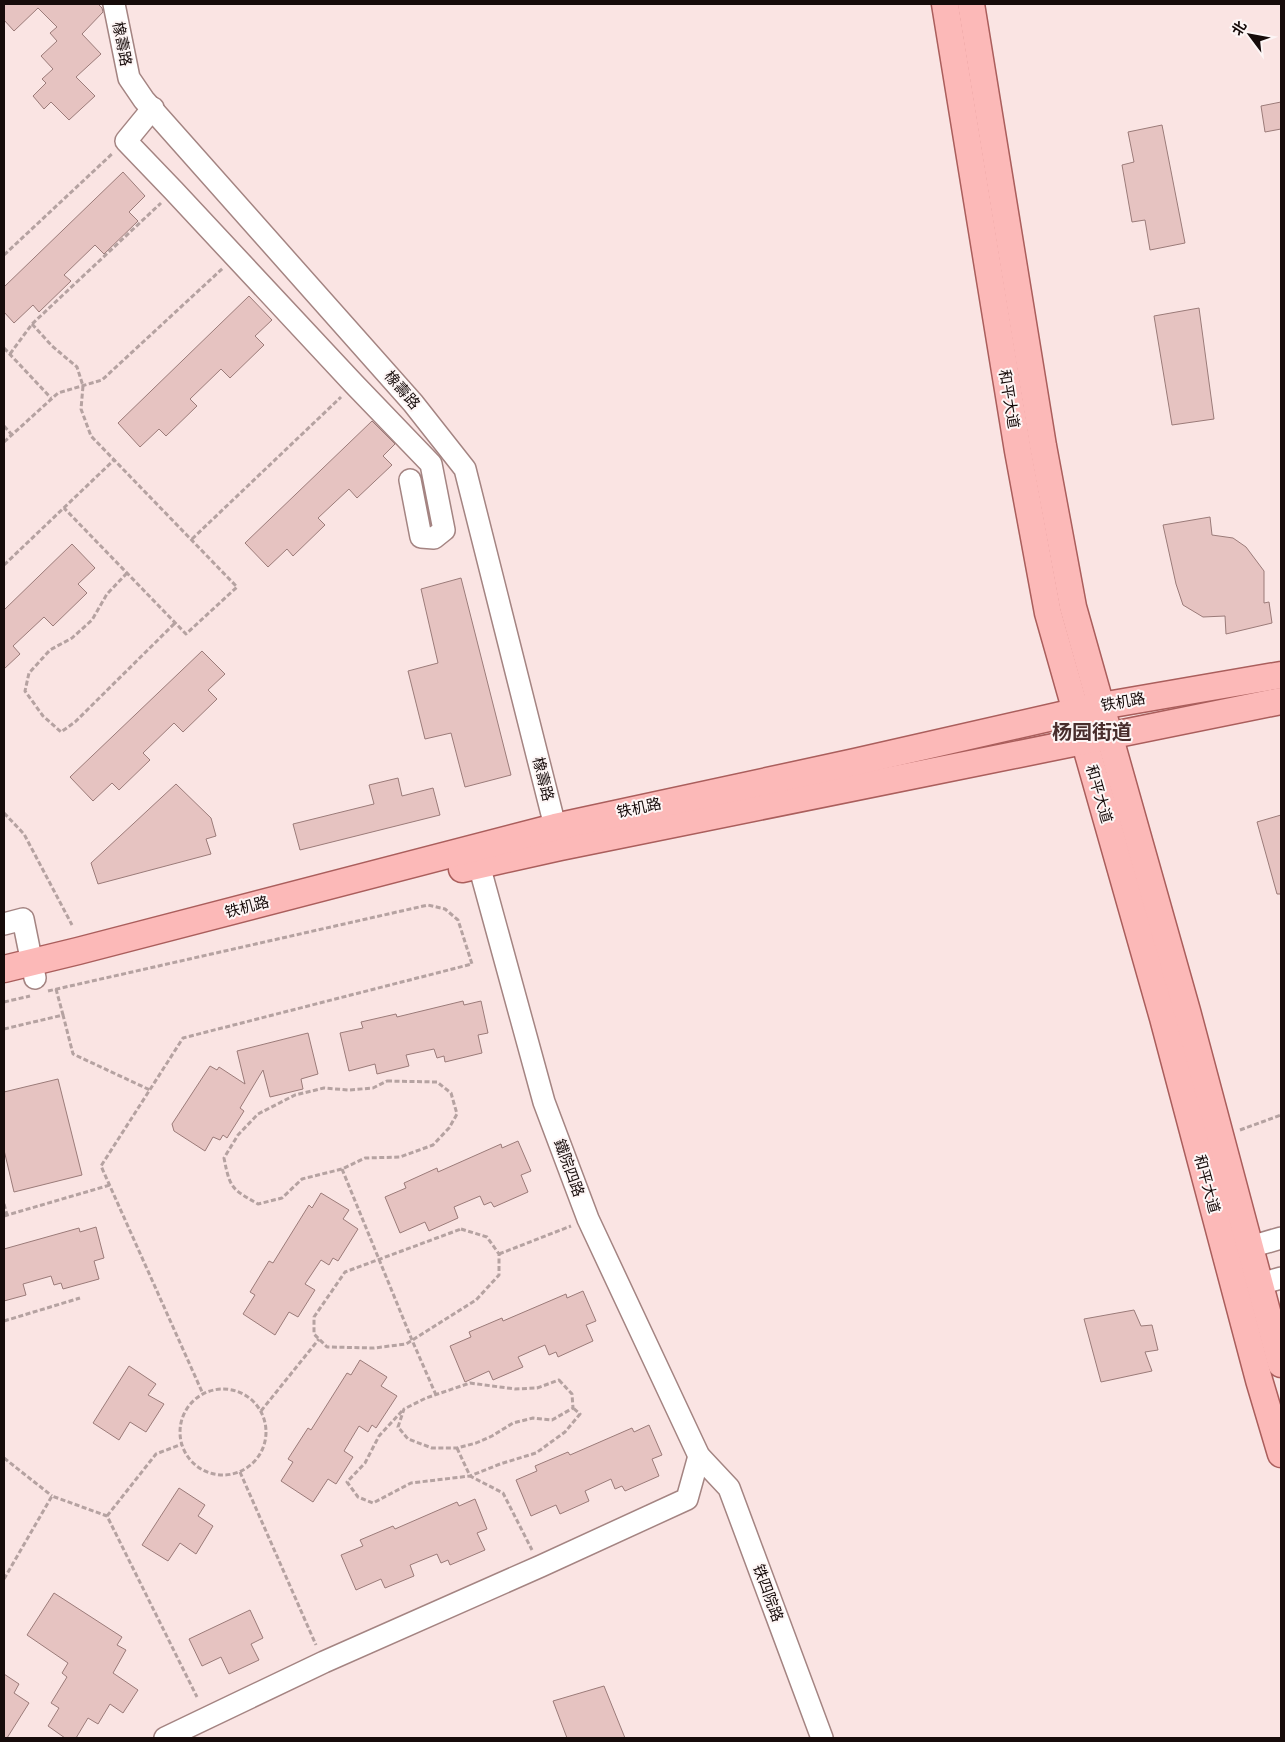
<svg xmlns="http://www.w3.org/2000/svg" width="1285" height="1742" viewBox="0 0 1285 1742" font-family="'PT Sans','Noto Sans SC',sans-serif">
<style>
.building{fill:#e6c3c1;stroke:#9b7b79}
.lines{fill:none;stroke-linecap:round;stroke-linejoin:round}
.minor-casing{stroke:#a48482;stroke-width:24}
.major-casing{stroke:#aa5e5c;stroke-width:29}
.path{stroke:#b5a2a1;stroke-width:3;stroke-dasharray:5 2.5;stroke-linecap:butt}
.minor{stroke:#fff;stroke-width:21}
.major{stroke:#fcb9b8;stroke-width:26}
.labels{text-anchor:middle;stroke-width:4;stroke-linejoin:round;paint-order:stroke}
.street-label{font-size:15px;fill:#160b0a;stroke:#fdf5f5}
.district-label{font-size:20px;font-weight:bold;fill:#482d2c;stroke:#fdf5f5}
</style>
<rect width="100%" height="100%" fill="#fae4e3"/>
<g class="building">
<path d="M 4,4 L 98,4 L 102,8 L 103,12 L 82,34 L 101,54 L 76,77 L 95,96 L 69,120 L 51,102 L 44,109 L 33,96 L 46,83 L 42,79 L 53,69 L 41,56 L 57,41 L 50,33 L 57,27 L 38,8 L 14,31 L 4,20 Z"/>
<path d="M 1281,102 L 1281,129 L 1265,132 L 1261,106 Z"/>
<path d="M 1162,125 L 1185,243 L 1150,250 L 1145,220 L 1132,222 L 1122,165 L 1134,162 L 1128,132 Z"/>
<path d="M 123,172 L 145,196 L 129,212 L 138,221 L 104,254 L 95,245 L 64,275 L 71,281 L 39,312 L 33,305 L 14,323 L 4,312 L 4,287 Z"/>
<path d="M 249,296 L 272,320 L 255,336 L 264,345 L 230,378 L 221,369 L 190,399 L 197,406 L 166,436 L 159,429 L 140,447 L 118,423 Z"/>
<path d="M 1199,308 L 1214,419 L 1172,425 L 1154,316 Z"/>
<path d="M 372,421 L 395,444 L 383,456 L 392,465 L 357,498 L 349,489 L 318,518 L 325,525 L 293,556 L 287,549 L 268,567 L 245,543 Z"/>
<path d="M 1210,517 L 1212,535 L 1233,538 L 1246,547 L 1264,571 L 1264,603 L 1269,602 L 1272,623 L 1226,634 L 1225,616 L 1203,617 L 1183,605 L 1176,584 L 1163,525 Z"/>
<path d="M 72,544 L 95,568 L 78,584 L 87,593 L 53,626 L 44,617 L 13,646 L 20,654 L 4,669 L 4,610 Z"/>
<path d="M 461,578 L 511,775 L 465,787 L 451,733 L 425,739 L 408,671 L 438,663 L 421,589 Z"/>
<path d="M 202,651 L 225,674 L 208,690 L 217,699 L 183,732 L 174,723 L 143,753 L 150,760 L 119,790 L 112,783 L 93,801 L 70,777 Z"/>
<path d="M 398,778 L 402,796 L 433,788 L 440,815 L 300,850 L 293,824 L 374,804 L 369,785 Z"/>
<path d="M 176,784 L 211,818 L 216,836 L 206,839 L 211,854 L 98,884 L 91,863 Z"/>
<path d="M 1281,815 L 1281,894 L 1277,894 L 1257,822 Z"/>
<path d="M 463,1001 L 464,1005 L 481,1001 L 488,1033 L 478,1035 L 482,1053 L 445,1062 L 444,1056 L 437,1058 L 434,1049 L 406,1055 L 409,1066 L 377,1074 L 375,1064 L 349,1071 L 340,1033 L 363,1028 L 361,1022 L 396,1014 L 397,1017 Z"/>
<path d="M 308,1033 L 318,1074 L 301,1079 L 303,1089 L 270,1097 L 263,1070 L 240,1108 L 244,1111 L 227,1138 L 223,1135 L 220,1140 L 213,1137 L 205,1151 L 174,1131 L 172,1124 L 210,1066 L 217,1070 L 219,1067 L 245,1084 L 237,1051 Z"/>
<path d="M 58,1079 L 82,1175 L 14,1192 L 4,1150 L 4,1092 Z"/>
<path d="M 518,1141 L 531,1171 L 521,1175 L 528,1192 L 494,1207 L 491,1202 L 484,1205 L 480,1196 L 454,1207 L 458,1218 L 429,1231 L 425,1222 L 400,1233 L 385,1197 L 406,1188 L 404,1183 L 437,1168 L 438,1172 L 501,1144 L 502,1148 Z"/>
<path d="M 321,1193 L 349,1210 L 343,1219 L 358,1229 L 338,1261 L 333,1258 L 329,1265 L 321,1260 L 305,1284 L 315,1290 L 298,1317 L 289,1312 L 275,1335 L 243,1314 L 255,1295 L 250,1292 L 269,1261 L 273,1263 L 309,1205 L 312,1208 Z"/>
<path d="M 96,1227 L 104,1258 L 94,1261 L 99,1279 L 63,1289 L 61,1283 L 54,1285 L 51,1276 L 23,1284 L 26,1295 L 4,1301 L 4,1249 L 79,1228 L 80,1232 Z"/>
<path d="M 583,1291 L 596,1321 L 586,1325 L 593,1341 L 558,1357 L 556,1352 L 549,1355 L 545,1345 L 518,1357 L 523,1367 L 493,1380 L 489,1371 L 465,1382 L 450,1346 L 471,1337 L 469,1332 L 502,1318 L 503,1321 L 566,1294 L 567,1298 Z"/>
<path d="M 1134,1310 L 1141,1326 L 1152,1325 L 1158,1350 L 1145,1352 L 1152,1371 L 1101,1382 L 1084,1319 Z"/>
<path d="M 360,1360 L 387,1377 L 381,1386 L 397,1396 L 376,1428 L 372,1425 L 368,1432 L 359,1426 L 344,1451 L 353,1457 L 336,1484 L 328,1479 L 313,1502 L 281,1481 L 293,1462 L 288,1459 L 308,1428 L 311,1430 L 347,1373 L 351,1375 Z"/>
<path d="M 129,1366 L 156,1384 L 148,1395 L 164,1404 L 146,1432 L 130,1422 L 119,1440 L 93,1423 Z"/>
<path d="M 649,1425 L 662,1455 L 652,1459 L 659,1476 L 625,1491 L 622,1486 L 615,1489 L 611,1479 L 585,1491 L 589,1501 L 560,1514 L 556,1505 L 531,1516 L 516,1480 L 537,1471 L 535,1466 L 568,1452 L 570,1455 L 632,1428 L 634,1432 Z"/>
<path d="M 179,1488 L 205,1505 L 198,1516 L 213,1526 L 196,1554 L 180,1543 L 168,1561 L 142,1545 Z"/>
<path d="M 475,1499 L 487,1529 L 477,1533 L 485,1550 L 450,1565 L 448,1560 L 441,1563 L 437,1554 L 410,1565 L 414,1576 L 385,1588 L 381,1579 L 356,1590 L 341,1555 L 363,1546 L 360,1540 L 393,1526 L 395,1529 L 457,1502 L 459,1506 Z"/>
<path d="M 54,1593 L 122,1637 L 117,1645 L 126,1650 L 113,1673 L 138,1690 L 123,1713 L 110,1704 L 98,1724 L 88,1718 L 76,1738 L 65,1738 L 48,1726 L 59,1708 L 51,1703 L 67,1677 L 62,1673 L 68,1663 L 27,1635 Z"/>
<path d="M 250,1610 L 263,1638 L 251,1644 L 259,1660 L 229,1674 L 221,1657 L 202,1666 L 189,1639 Z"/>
<path d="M 4,1674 L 19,1684 L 14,1693 L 29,1703 L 7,1738 L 4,1738 Z"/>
<path d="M 604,1686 L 625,1738 L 567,1738 L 553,1701 Z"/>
</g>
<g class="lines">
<g class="minor-casing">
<g id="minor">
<path d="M 114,4 L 129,78 L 144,100 L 413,403 L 465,469 L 559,842"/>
<path d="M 153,108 L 126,141 L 174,191 L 354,384 L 431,464 L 444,530 L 434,538 L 421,537 L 410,480"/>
<path d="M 479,865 L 544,1102 L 588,1219 L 699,1456 L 729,1488 L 822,1738"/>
<path d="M 4,924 L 23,919 L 35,978"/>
<path d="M 1250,1247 L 1281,1238"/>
<path d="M 1260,1284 L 1281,1278"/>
<path d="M 165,1738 L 324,1662 L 541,1566 L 687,1499 L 699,1456"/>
</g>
</g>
<g class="major-casing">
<g id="major">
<path d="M 945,4 L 1018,451 L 1048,613 L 1163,1018 L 1259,1380 L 1281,1454"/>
<path d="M 971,4 L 1043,446 L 1073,607 L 1187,1011 L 1281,1364"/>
<path d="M 462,869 L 560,847 L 1281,701"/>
<path d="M 4,969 L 78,951 L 555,827 L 855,762 L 1101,706 L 1281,675"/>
</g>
</g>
<g class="path">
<path d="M 4,255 L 113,153"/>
<path d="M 32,324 L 52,346 L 77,367 L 83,386 L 81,409 L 91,436 L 237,587 L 186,634 L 64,508"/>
<path d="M 4,348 L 51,398"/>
<path d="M 10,354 L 32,324 L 161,203"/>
<path d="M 4,426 L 12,435"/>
<path d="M 4,442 L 58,393 L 102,380 L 223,268"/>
<path d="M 192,539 L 341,397"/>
<path d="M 4,565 L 115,459"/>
<path d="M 127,573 L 107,594 L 92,620 L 72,638 L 50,650 L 29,673 L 25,691 L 43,716 L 61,732 L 75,722 L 175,623"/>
<path d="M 4,813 L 24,834 L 72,925"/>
<path d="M 56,989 L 63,1015"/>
<path d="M 48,991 L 428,905 L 445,909 L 458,920 L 472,964 L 183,1038 L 101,1166 L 203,1394"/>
<path d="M 4,1002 L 30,996"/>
<path d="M 4,1029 L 63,1015 L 73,1054 L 150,1090"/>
<path d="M 387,1081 L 437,1082 L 451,1093 L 457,1114 L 449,1128 L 433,1145 L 400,1157 L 365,1158 L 342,1169 L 302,1179 L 282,1198 L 258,1204 C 232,1189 230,1189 224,1158 L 238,1135 L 258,1114 L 295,1095 L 324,1088 L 349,1090 L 373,1088 Z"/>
<path d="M 1240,1130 L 1281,1115"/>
<path d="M 342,1169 L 412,1340 L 436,1395"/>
<path d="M 4,1204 L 7,1215"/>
<path d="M 4,1216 L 110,1185"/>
<path d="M 461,1229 L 487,1237 L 499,1254 L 499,1275 L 476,1300 L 406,1344 L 374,1348 L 327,1347 L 314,1334 L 314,1317 L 345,1272 Z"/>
<path d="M 499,1254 L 571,1226"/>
<path d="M 4,1321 L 80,1298"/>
<path d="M 559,1380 L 572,1394 L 573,1408 L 552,1420 L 533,1418 L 513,1423 L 492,1436 L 476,1443 L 457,1448 L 432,1448 L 408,1439 L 398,1427 L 404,1409 L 426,1398 L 470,1383 L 515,1389 L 537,1388 Z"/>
<circle cx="223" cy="1432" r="43"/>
<path d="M 261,1411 L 319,1339"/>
<path d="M 402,1411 L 379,1436 L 365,1463 L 347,1482 L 358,1497 L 373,1503 L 411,1483 L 470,1476 L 500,1464 L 536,1453 L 565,1432 L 580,1414 L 573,1408"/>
<path d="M 457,1448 L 470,1476 L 503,1493 L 532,1550"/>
<path d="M 4,1458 L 52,1496"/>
<path d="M 240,1472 L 316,1645"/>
<path d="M 107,1516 L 156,1454 L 182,1444"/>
<path d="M 4,1579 L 52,1496 L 107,1516 L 197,1697"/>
</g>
<use href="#minor" class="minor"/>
<use href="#major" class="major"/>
</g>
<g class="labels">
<g class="street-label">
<text transform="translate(122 44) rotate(79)" y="5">橡壽路</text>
<text transform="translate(402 390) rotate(49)" y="5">橡壽路</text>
<text transform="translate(1009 399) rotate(81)" y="5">和平大道</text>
<text transform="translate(1123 702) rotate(-10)" y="5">铁机路</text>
<text transform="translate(543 779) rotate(76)" y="5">橡壽路</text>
<text transform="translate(1099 794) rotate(74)" y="5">和平大道</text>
<text transform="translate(639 808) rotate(-12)" y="5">铁机路</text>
<text transform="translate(247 907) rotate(-15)" y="5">铁机路</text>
<text transform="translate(569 1168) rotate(70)" y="5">鐵院四路</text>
<text transform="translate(1207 1184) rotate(75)" y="5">和平大道</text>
<text transform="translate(768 1593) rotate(70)" y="5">铁四院路</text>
</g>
<g class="district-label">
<text x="1092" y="739">杨园街道</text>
</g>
</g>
<rect width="1285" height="1742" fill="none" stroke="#160b0a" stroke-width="10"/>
<g transform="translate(1250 35) rotate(302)" stroke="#fdf5f5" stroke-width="4" paint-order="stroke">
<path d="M0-4L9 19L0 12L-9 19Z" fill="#160b0a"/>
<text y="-8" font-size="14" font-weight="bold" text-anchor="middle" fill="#160b0a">北</text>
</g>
</svg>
